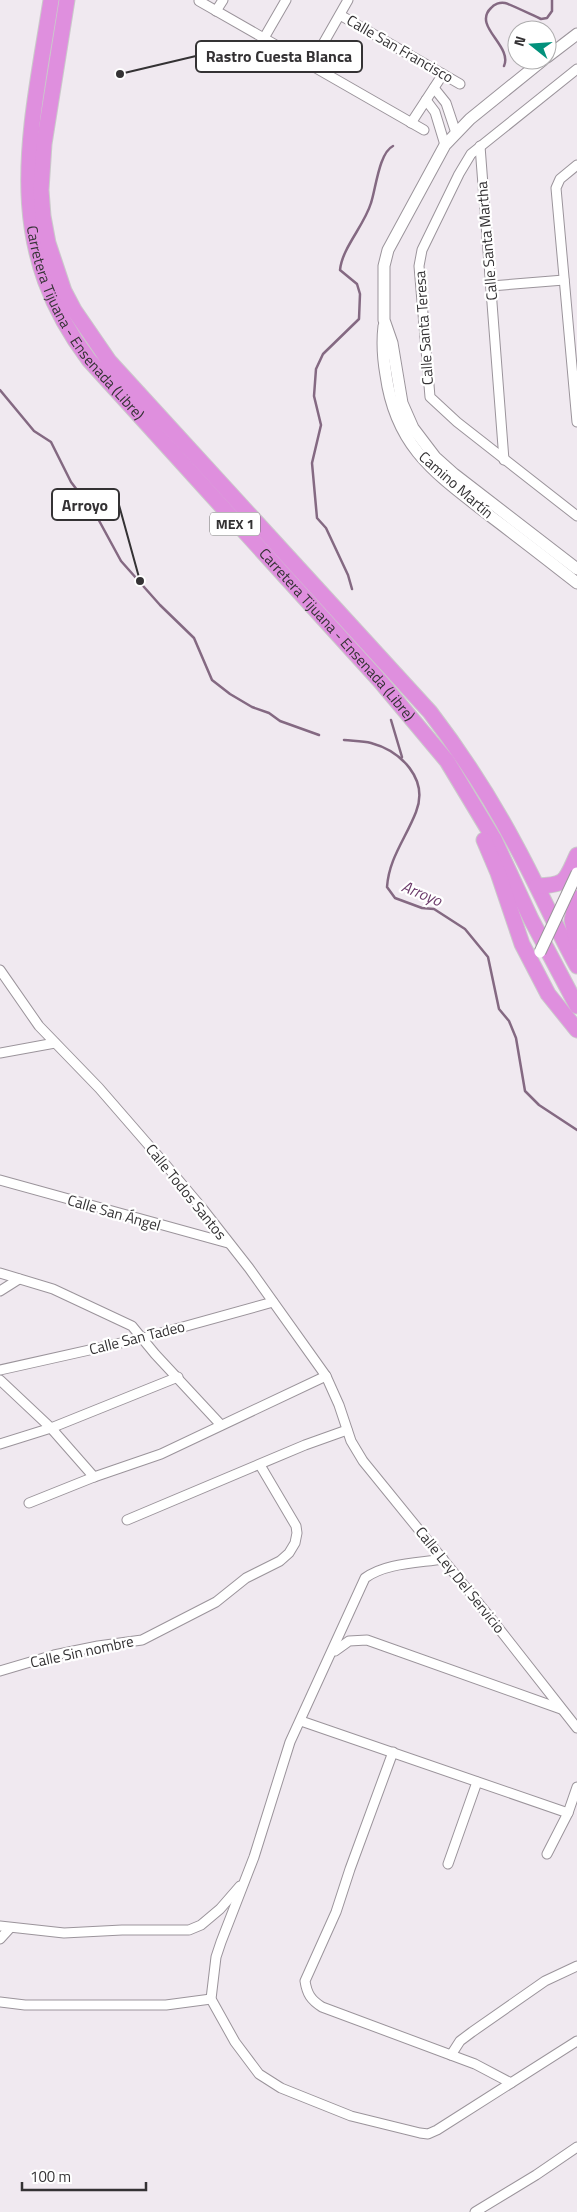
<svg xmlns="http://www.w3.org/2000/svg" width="577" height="2212" viewBox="0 0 577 2212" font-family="'Titillium Web',sans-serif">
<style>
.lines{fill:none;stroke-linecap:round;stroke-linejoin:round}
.stream{stroke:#846982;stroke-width:2.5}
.minor-casing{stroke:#9b949b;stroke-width:11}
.tertiary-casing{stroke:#9b949b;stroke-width:13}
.trunk-casing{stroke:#cacaca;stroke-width:17}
.minor{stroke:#fff;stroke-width:9}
.tertiary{stroke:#fff;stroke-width:11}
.trunk{stroke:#df8fde;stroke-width:15}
.tertiary-bridge-casing{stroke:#9b949b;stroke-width:13;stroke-linecap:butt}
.tertiary-bridge{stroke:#fff;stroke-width:11}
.labels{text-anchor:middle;stroke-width:4.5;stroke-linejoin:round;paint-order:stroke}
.shield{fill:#fff;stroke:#717071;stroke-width:1}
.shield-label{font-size:14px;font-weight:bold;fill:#343234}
.street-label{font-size:15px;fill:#343234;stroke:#fff}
.water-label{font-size:16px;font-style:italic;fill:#6c3b6b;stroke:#fff}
.leader{fill:none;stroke:#343234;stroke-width:2}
.callout-dot{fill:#343234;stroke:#fff;stroke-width:2}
.callout{fill:#fff;stroke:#343234;stroke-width:2}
.callout-label{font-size:16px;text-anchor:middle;font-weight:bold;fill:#343234}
</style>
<rect width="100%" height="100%" fill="#f0e9f0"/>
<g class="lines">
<g class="stream">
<path d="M 504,66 C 513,46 472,26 491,8 C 494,4 500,2 505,3 C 510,4 534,16 541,19 L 547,18 L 552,11 L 552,0"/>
<path d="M 0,390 L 34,431 L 51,442 L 71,482 L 96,515 L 121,561 L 160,605 L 194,638 L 212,680 L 230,694 L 252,707 L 269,713 L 280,721 L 319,735"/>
<path d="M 352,589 L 348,575 L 326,528 L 317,518 L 312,463 L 321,425 L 314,396 L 316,369 L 323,354 L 359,319 L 360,294 L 357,284 L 340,270 C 342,248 364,226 371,203 C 376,188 379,153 393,146"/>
<path d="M 391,720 L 402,757"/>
<path d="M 344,740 C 353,741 363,741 371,743 C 401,751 429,779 416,812 C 406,838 389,858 387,887 L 395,898 L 422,908 L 434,909 L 465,929 L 488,957 L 499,1009 L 509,1021 L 516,1038 L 525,1091 L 539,1105 L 577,1130"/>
</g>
<g class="minor-casing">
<g id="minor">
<path d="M 199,1 L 424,130"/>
<path d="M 216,11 L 223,0"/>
<path d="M 340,15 L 460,84"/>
<path d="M 264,38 L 286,0"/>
<path d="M 311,65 L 348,0"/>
<path d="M 577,69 L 471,154 L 459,174 L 422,250 L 419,266 L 430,397 L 457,422 L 577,516"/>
<path d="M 434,88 L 446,103 L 456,133"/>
<path d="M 426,100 L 435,112 L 445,145"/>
<path d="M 411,123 L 443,74"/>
<path d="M 480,146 L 504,460"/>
<path d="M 577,165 L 560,179 L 556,188 L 577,422"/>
<path d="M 491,286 L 564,280"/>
<path d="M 0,970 L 39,1026 L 99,1088 L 165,1164 L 202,1208 L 249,1268 L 326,1376 L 339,1405 L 351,1441 L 363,1461 L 493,1621 L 577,1728"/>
<path d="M 0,1053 L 55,1043"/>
<path d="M 0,1180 L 228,1243"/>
<path d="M 0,1273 L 53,1289 L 132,1326 L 155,1354 L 221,1425"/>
<path d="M 0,1291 L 19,1279"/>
<path d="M 0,1370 L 143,1338 L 273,1302"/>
<path d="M 0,1380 L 51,1428 L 94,1477"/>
<path d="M 0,1444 L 51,1428 L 178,1377"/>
<path d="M 29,1503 L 94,1477 L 161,1454 L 326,1376"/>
<path d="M 127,1520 L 305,1445 L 347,1430"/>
<path d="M 443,1559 C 418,1563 385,1563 365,1578 L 290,1742 L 254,1857 L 221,1942 L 216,1957 L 211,1999 L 235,2042 L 259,2074 L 281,2088 L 351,2116 L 420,2133 L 428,2134 L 437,2130 L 577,2041"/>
<path d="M 335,1651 L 349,1641 L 367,1640 L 561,1709"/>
<path d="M 0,1671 L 54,1655 L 98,1646 L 142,1640 L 216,1602 L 246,1578 L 280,1561 L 289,1553 L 295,1543 L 297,1533 L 296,1526 L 260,1465"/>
<path d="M 301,1721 L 568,1813"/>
<path d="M 393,1752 L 350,1869 L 336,1912 L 305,1981 C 307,1994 311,2000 322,2007 L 475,2064 L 511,2083"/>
<path d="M 547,1854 L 568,1813 L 577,1787"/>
<path d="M 448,1864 L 477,1782"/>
<path d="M 0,1926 L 64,1933 L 122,1930 L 189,1930 L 201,1925 L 220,1909 L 240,1886"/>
<path d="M 0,1939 L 10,1928"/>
<path d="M 0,2002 L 25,2005 L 166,2005 L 211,1999"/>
<path d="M 451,2055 L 460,2041 L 472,2032 L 545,1981 L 577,1966"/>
<path d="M 475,2212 L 536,2175 L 577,2147"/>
</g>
</g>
<g class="tertiary-casing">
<g id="tertiary">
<path d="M 547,57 L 577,34"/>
<path d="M 543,60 L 470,119 L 445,145 L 388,250 L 384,266 L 384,320 L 392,343 L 402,403 L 413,428 L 435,457 L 454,474 L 577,569"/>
<path d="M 384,326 C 382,343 383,358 386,375 C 396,447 435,473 489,515 C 518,537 548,560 577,583"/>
</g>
</g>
<g class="trunk-casing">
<g id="trunk">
<path id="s1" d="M 51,0 C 30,134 0,242 89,360 L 380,681 L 447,761 L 494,839 L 531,919 L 577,1006"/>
<path d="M 67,0 L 44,144 L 41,190 L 43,216 L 48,243 L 64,291 L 74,310 L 109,361 L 430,712 C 462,754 490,797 515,844 C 537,884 555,926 577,966"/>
<path d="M 484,840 L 498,873 L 522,944 L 548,994 L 577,1030"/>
<path d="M 537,886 C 567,885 565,881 577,855"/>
<path d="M 577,898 L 572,920 L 577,942"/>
</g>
</g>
<use href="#minor" class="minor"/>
<use href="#tertiary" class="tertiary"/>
<use href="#trunk" class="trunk"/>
<g class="tertiary-bridge-casing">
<path id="tertiary-bridge" d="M 540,952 L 577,873"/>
</g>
<use href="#tertiary-bridge" class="tertiary-bridge"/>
</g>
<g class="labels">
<rect class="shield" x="210" y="512.5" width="50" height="23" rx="4"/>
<g class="shield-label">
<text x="235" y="529">MEX 1</text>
</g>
<g class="street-label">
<text transform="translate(400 49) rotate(30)" y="5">Calle San Francisco</text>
<text transform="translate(487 241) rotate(-95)" y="5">Calle Santa Martha</text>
<text dy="5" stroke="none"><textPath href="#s1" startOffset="340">Carretera Tijuana - Ensenada (Libre)</textPath></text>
<text transform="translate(424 328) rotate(-94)" y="5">Calle Santa Teresa</text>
<text transform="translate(456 485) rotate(41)" y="5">Camino Martín</text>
<text dy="5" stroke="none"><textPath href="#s1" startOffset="745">Carretera Tijuana - Ensenada (Libre)</textPath></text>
<text transform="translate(186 1192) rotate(51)" y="5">Calle Todos Santos</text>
<text transform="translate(114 1213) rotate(16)" y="5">Calle San Ángel</text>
<text transform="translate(137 1338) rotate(-14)" y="5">Calle San Tadeo</text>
<text transform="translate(460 1580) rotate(51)" y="5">Calle Ley Del Servicio</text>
<text transform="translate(82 1652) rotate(-12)" y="5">Calle Sin nombre</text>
</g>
<g class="water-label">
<text transform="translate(422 893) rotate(23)" y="6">Arroyo</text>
</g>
</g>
<path class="leader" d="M120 74L196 56M140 581L119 505"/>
<g class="callout-dot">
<circle cx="120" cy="74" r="5"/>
<circle cx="140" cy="581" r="5"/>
</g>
<g class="callout">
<rect x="196" y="41" width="166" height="31" rx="5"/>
<rect x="52" y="489" width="67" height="31" rx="5"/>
</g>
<g class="callout-label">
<text x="279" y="62">Rastro Cuesta Blanca</text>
<text x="85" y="511">Arroyo</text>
</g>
<g transform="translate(532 45) rotate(287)"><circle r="24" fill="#ffffff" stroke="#aeadae"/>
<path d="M0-4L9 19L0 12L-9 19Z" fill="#02917c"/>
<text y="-8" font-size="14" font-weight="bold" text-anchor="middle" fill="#343234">N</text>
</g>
<path d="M22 2182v8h124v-8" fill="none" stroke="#343234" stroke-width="2.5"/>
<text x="30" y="2182" font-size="15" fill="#343234" stroke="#ffffff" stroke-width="4" paint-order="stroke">100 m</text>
</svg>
